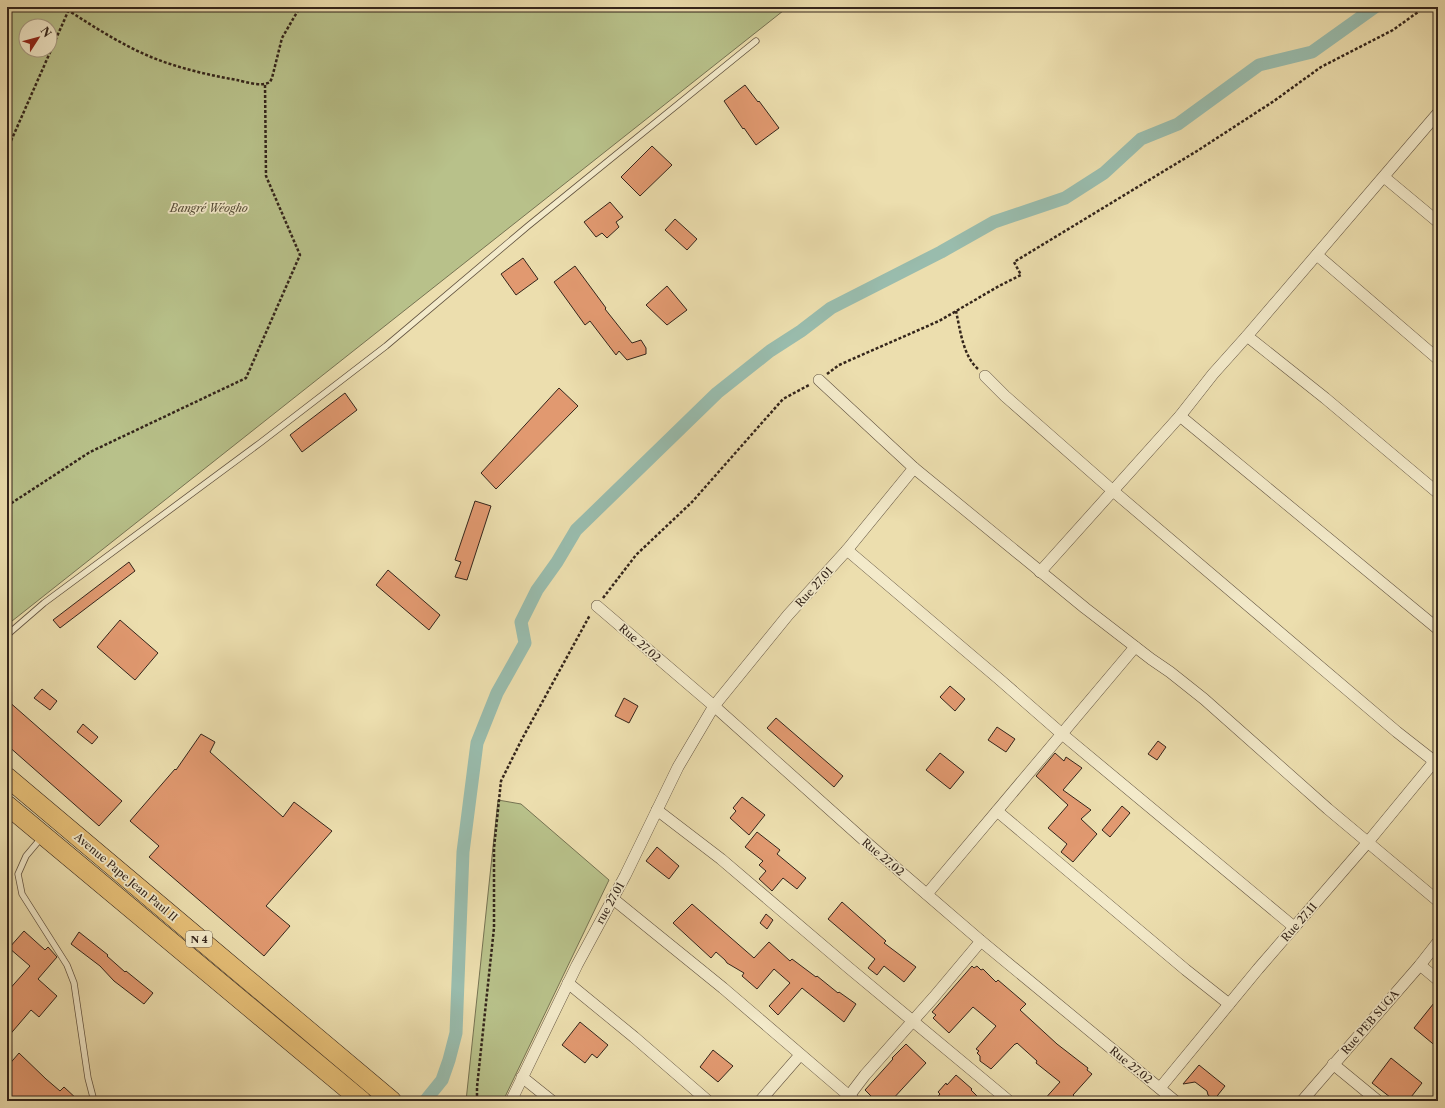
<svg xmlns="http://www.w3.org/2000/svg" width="1445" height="1108" viewBox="0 0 1445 1108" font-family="'Libre Caslon Text',serif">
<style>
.green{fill:#b8c18a;stroke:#767352;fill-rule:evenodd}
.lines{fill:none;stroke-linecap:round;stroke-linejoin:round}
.canal{stroke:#99bcad;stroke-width:13}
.building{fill:#e19970;stroke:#34251b}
.service-casing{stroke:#625340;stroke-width:7}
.minor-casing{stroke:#625340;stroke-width:12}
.trunk-casing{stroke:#34251b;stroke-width:20}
.path{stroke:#34251b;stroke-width:2.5;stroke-dasharray:3 2;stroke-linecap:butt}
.service{stroke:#f3eaca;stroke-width:5.5}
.minor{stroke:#f3eaca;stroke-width:11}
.trunk{stroke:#e6bf77;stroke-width:19}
.labels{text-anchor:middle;stroke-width:3.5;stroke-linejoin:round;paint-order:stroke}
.shield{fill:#f3eaca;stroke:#6d6050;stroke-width:1}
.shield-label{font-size:10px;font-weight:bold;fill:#34251b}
.park-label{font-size:11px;font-style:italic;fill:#554c37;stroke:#f3eaca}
.street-label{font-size:11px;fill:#34251b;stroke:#f3eaca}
</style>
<rect width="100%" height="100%" fill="#ecdeae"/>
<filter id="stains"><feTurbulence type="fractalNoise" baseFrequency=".005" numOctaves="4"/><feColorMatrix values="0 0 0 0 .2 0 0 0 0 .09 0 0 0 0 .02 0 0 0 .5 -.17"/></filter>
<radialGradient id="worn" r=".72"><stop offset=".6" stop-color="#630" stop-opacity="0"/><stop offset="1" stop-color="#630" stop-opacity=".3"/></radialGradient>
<g class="green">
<path d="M 7,7 L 788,7 L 7,625 ZM 26,26 L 50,26 L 50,50 L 26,50 Z"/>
<path d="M 498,800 L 521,804 L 609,880 L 503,1101 L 466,1101 Z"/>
</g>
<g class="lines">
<path class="canal" d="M 425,1101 L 442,1080 L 449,1060 L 456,1033 L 463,852 L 477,743 L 497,693 L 525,643 L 521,622 L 537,590 L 557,562 L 576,530 L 717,393 L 770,351 L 801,331 L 831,308 L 941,252 L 994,222 L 1065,198 L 1104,173 L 1141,139 L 1178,124 L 1259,65 L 1312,52 L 1375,7"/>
</g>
<g class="building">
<path d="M 745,85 L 758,102 L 759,101 L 779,128 L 756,145 L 744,128 L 743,129 L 724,101 Z"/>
<path d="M 652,146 L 672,165 L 640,196 L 621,177 Z"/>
<path d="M 610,202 L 623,217 L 616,222 L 619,227 L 607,238 L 602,233 L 596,237 L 584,222 Z"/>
<path d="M 675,219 L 697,239 L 687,250 L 665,230 Z"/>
<path d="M 523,258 L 538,279 L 516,295 L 501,274 Z"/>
<path d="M 575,266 L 606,308 L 605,309 L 632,343 L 641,340 L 646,348 L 646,354 L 627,360 L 619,351 L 616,355 L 590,321 L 585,325 L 554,282 Z"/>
<path d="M 667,286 L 687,310 L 667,325 L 646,305 Z"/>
<path d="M 559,388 L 578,406 L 496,489 L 481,473 Z"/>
<path d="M 345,393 L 357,410 L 302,452 L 290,435 Z"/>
<path d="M 475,501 L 491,506 L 467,580 L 455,577 L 461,562 L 455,560 Z"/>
<path d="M 129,562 L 135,571 L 60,628 L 53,620 Z"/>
<path d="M 388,570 L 440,615 L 429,630 L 376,585 Z"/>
<path d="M 120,620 L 158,653 L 135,680 L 97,647 Z"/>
<path d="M 950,686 L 965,699 L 955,711 L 940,697 Z"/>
<path d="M 42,689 L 57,701 L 50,710 L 34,698 Z"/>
<path d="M 624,698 L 638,706 L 629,723 L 615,716 Z"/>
<path d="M 7,700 L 122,801 L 99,826 L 7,745 Z"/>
<path d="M 776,718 L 843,776 L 834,787 L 767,728 Z"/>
<path d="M 83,724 L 98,737 L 92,744 L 77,732 Z"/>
<path d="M 997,727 L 1015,739 L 1006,752 L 988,740 Z"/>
<path d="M 201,734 L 215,742 L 210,752 L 283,817 L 294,802 L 332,831 L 266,906 L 290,926 L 264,956 L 149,857 L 159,846 L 130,821 L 175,769 L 176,770 Z"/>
<path d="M 1158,741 L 1166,747 L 1157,760 L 1148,754 Z"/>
<path d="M 940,753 L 964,772 L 950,789 L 926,770 Z"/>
<path d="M 1055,753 L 1064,761 L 1066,757 L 1082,768 L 1063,790 L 1091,810 L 1081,819 L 1097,834 L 1073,862 L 1061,852 L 1067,844 L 1048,828 L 1068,805 L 1036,776 Z"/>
<path d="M 742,797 L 765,815 L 749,835 L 730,818 L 736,811 L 733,808 Z"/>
<path d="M 1122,806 L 1130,813 L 1110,837 L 1102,830 Z"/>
<path d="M 757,832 L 780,850 L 777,854 L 806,878 L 797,889 L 783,878 L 772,891 L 759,879 L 766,871 L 759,865 L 763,861 L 745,847 Z"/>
<path d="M 657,847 L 679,866 L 669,879 L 646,861 Z"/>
<path d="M 842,902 L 886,941 L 884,943 L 916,967 L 904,982 L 884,966 L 877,975 L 868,968 L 875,959 L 828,919 Z"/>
<path d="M 692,904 L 754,958 L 769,942 L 790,961 L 792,959 L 816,977 L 817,976 L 838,993 L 839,992 L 856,1004 L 844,1022 L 802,988 L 778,1015 L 769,1006 L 790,983 L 774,969 L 757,989 L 742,976 L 744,973 L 727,963 L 725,960 L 716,952 L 711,958 L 673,923 Z"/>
<path d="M 766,914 L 773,920 L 767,929 L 760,923 Z"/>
<path d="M 24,931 L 45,950 L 48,947 L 57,957 L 38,979 L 57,996 L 39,1017 L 31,1010 L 7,1038 L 7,992 L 30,966 L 9,948 Z"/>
<path d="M 79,932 L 108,955 L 107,956 L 125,972 L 126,971 L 153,993 L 144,1004 L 114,981 L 100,966 L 71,944 Z"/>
<path d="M 972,966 L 974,968 L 977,966 L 981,970 L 983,969 L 996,982 L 998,980 L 1026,1004 L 1020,1010 L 1057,1044 L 1088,1068 L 1087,1070 L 1092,1074 L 1073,1095 L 1079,1101 L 1043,1101 L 1060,1082 L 1036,1063 L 1037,1061 L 1017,1043 L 1016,1044 L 1015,1044 L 991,1069 L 980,1061 L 980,1056 L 977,1053 L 979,1051 L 976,1049 L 996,1026 L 973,1007 L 949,1033 L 933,1018 L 936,1015 L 932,1012 Z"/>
<path d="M 1438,998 L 1438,1048 L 1414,1028 Z"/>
<path d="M 580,1022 L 608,1045 L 597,1058 L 592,1054 L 585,1063 L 562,1045 Z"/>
<path d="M 906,1044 L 926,1063 L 891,1101 L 876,1101 L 865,1090 L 893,1059 L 892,1058 Z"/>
<path d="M 713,1050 L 733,1066 L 718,1082 L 700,1067 Z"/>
<path d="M 19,1053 L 46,1079 L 60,1091 L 64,1087 L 79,1101 L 17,1101 L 7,1092 L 7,1067 Z"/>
<path d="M 1391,1058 L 1422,1083 L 1408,1101 L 1395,1101 L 1372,1083 Z"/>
<path d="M 1199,1065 L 1225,1086 L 1214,1100 L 1208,1095 L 1207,1091 L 1195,1082 L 1183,1084 Z"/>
<path d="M 956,1075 L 972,1089 L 971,1090 L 982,1101 L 934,1101 L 940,1094 L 938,1092 L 946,1083 L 947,1085 Z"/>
</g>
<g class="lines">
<g class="service-casing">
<g id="service">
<path d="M 7,635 L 44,603 L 260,443 L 386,346 L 528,226 L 756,41"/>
<path d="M 42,837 L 26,856 L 18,874 L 22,894 L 67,965 L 74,983 L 88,1078 L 94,1101"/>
</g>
</g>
<g class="minor-casing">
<g id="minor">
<path d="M 1384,177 L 1438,222"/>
<path d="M 1317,255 L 1438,359"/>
<path d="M 1247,336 L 1325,398 L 1438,493"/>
<path d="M 985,376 L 1005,396 L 1112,490 L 1397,732 L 1434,761"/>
<path d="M 819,380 L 914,468 L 1085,608 L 1151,659 L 1170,672 L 1204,699 L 1328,809 L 1438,901"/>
<path d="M 1180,416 L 1438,629"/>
<path d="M 847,550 L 999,679 L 1062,734 L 1294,927"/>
<path d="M 1040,572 L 1180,416 L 1213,374 L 1247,336 L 1438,113"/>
<path d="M 597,606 L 714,706 L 866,842 L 981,941 L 1175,1101"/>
<path d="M 657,810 L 721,859 L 849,968 L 1009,1101"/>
<path d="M 997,811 L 1186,970 L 1229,1004"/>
<path d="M 927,894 L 1135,647"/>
<path d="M 612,898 L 723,988 L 855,1101"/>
<path d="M 1420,965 L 1438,980"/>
<path d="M 568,983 L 634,1037 L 708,1101"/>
<path d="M 1333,1064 L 1378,1101"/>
<path d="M 522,1077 L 552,1101"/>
<path d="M 1160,1088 L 1258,969 L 1368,842 L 1438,757"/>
<path d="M 849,1096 L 865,1075 L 934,997 L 981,941"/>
<path d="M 511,1101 L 577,965 L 625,876 L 678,767 L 714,706 L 788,615 L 847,550 L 914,468"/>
<path d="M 760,1101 L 800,1055"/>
<path d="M 1302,1101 L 1420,965 L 1438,942"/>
</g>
</g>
<g class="trunk-casing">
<g id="trunk">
<path d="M 7,777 L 392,1101"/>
<path d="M 7,805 L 362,1101"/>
</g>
</g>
<g class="path">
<path d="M 63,7 C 91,25 120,44 151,57 C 178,68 208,75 237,80 C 246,82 262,87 270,82 L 272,78 L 282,38 L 300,7"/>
<path d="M 7,150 L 70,7"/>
<path d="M 956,311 C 960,329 963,356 978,369"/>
<path d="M 827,374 L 839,365 L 939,321 L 999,286 L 1021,275 L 1014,262 L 1197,151 L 1274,101 L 1321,67 L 1393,30 L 1425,7"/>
<path d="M 7,506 L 90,452 L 246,378 L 300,255 L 266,176 L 265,84"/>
<path d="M 603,598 L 636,555 L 692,502 L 783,399 L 809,385"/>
<path d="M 477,1101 L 477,1087 L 494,928 L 494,848 L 501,781 L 522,739 L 590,615"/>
</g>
<use href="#service" class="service"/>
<use href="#minor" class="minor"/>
<use href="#trunk" class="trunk"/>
</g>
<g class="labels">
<rect class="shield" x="186" y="931" width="26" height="16" rx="3"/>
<g class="shield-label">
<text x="199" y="943">N 4</text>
</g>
<g class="park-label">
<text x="209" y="212">Bangré Wéogho</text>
</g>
<g class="street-label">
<text transform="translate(814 587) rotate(-48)" y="4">Rue 27.01</text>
<text transform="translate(640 643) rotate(41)" y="4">Rue 27.02</text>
<text transform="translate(883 857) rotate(40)" y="4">Rue 27.02</text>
<text transform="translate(126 877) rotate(40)" y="4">Avenue Pape Jean Paul II</text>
<text transform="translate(610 903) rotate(-61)" y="4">rue 27.01</text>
<text transform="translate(1299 922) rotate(-49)" y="4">Rue 27.11</text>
<text transform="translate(1370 1022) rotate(-49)" y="4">Rue PEB SUGA</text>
<text transform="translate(1131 1065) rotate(39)" y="4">Rue 27.02</text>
</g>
</g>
<rect width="1445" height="1108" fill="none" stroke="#ecdeae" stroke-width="24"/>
<rect x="8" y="8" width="1429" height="1092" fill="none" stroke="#34251b" stroke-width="2"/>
<rect x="12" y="12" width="1421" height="1084" fill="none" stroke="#34251b"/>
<g transform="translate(38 38) rotate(54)"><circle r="19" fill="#f3eaca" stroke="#a79b84"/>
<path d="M0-3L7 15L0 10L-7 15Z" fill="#8f2418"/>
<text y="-6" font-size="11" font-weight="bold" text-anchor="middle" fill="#34251b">N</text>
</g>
<rect width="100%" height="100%" filter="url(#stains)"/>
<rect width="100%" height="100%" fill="url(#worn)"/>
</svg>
